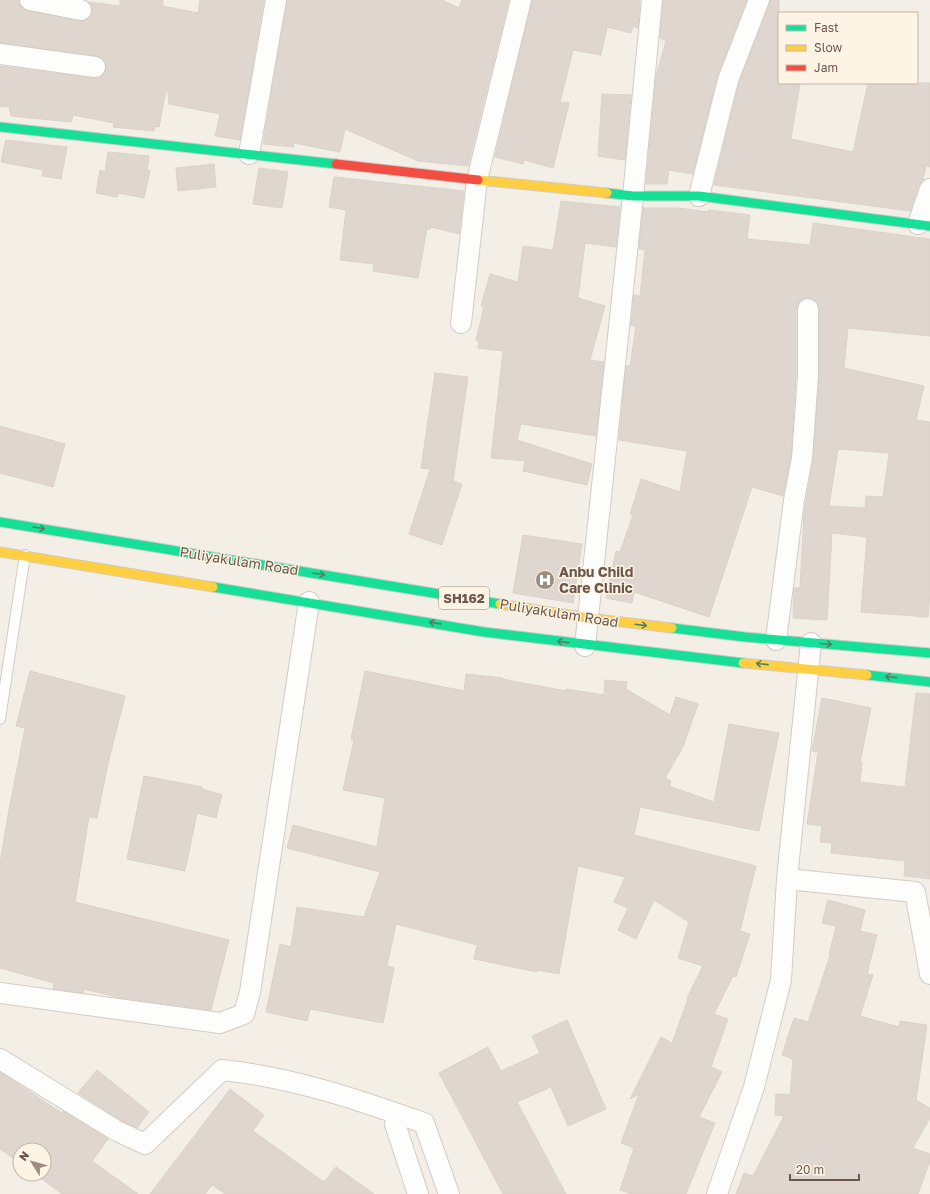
<svg xmlns="http://www.w3.org/2000/svg" width="930" height="1194" viewBox="0 0 930 1194" font-family="'Golos Text',sans-serif">
<style>
.building{fill:#dfd7cf;stroke:#dbd2ca;fill-rule:evenodd}
.lines{fill:none;stroke-linecap:round;stroke-linejoin:round}
.lane-casing{stroke:#d2ccc5;stroke-width:12}
.street-casing{stroke:#d2ccc5;stroke-width:22}
.fast-casing{stroke:#d2cbc4;stroke-width:11}
.slow-casing{stroke:#d2cbc4;stroke-width:11}
.jam-casing{stroke:#d2cbc4;stroke-width:11}
.lane{stroke:#fdfdfb;stroke-width:10}
.street{stroke:#fdfdfb;stroke-width:20}
.fast{stroke:#16e098;stroke-width:9}
.slow{stroke:#ffcf43;stroke-width:9}
.jam{stroke:#f24e42;stroke-width:9}
.oneway{stroke:#538061}
.labels{text-anchor:middle;stroke-width:3;stroke-linejoin:round;paint-order:stroke}
.shield{fill:#fdf4e6;stroke:#988679;stroke-width:1}
.shield-label{font-size:13px;font-weight:bold;fill:#6d574a}
.street-label{font-size:14px;fill:#6d574a;stroke:#fdf4e6}
.poi-label{font-size:14px;font-weight:bold;fill:#6d574a;stroke:#fdf4e6;text-anchor:start}
</style>
<rect width="100%" height="100%" fill="#f3efe7"/>
<g class="building">
<path d="M 0,0 L 19,0 L 22,8 L 27,11 L 79,21 L 85,21 L 90,17 L 92,12 L 89,2 L 120,6 L 120,0 L 163,0 L 163,6 L 198,13 L 200,0 L 264,0 L 240,140 L 215,136 L 220,114 L 169,104 L 167,85 L 159,127 L 155,126 L 154,131 L 113,127 L 114,123 L 73,115 L 71,122 L 11,116 L 9,107 L 0,106 L 0,66 L 94,78 L 104,74 L 106,68 L 102,58 L 97,56 L 0,43 Z"/>
<path d="M 287,0 L 442,0 L 459,8 L 462,0 L 509,0 L 468,166 L 418,161 L 345,129 L 340,152 L 294,143 L 293,147 L 263,144 Z"/>
<path d="M 532,0 L 640,0 L 638,28 L 633,26 L 631,33 L 607,27 L 601,55 L 573,50 L 560,102 L 569,103 L 553,168 L 524,160 L 523,164 L 495,157 Z"/>
<path d="M 663,0 L 747,0 L 717,77 L 693,174 L 669,170 L 667,184 L 646,184 L 656,76 L 666,41 L 660,38 Z"/>
<path d="M 770,0 L 779,0 L 779,83 L 800,83 L 791,139 L 853,152 L 868,83 L 930,83 L 930,167 L 926,166 L 923,180 L 919,185 L 910,211 L 714,185 L 739,83 Z"/>
<path d="M 602,94 L 631,95 L 625,160 L 598,156 Z"/>
<path d="M 6,140 L 67,147 L 61,179 L 42,176 L 43,170 L 1,162 Z"/>
<path d="M 108,152 L 149,156 L 147,171 L 150,170 L 144,198 L 118,193 L 117,197 L 96,193 L 100,170 L 105,172 Z"/>
<path d="M 214,164 L 216,187 L 178,191 L 176,168 Z"/>
<path d="M 259,168 L 288,172 L 282,208 L 253,204 Z"/>
<path d="M 334,177 L 464,191 L 459,234 L 431,227 L 430,229 L 427,229 L 418,278 L 373,271 L 374,264 L 340,260 L 346,210 L 329,207 Z"/>
<path d="M 561,201 L 620,207 L 616,247 L 585,243 L 578,298 L 605,306 L 590,360 L 604,362 L 596,436 L 521,424 L 517,440 L 592,464 L 587,485 L 523,471 L 525,461 L 491,458 L 503,351 L 478,348 L 479,341 L 476,340 L 484,307 L 481,306 L 490,274 L 518,282 L 523,246 L 553,250 Z"/>
<path d="M 643,208 L 678,208 L 708,212 L 709,210 L 750,215 L 747,239 L 810,245 L 813,223 L 930,239 L 930,336 L 848,328 L 844,368 L 924,386 L 916,420 L 930,422 L 930,591 L 928,617 L 861,612 L 867,537 L 832,533 L 827,620 L 793,618 L 794,588 L 800,588 L 804,514 L 813,459 L 819,377 L 819,309 L 818,303 L 808,298 L 802,299 L 798,304 L 796,309 L 796,376 L 791,456 L 783,496 L 752,487 L 709,617 L 634,592 L 632,603 L 606,598 L 616,551 L 620,552 L 633,515 L 630,514 L 641,479 L 680,492 L 687,451 L 619,440 L 626,366 L 630,366 L 636,326 L 631,326 L 634,295 L 640,296 L 645,250 L 639,249 ZM 838,449 L 889,453 L 883,497 L 866,496 L 865,508 L 829,506 Z"/>
<path d="M 435,373 L 468,377 L 453,481 L 462,484 L 442,545 L 409,534 L 430,469 L 421,468 Z"/>
<path d="M 0,426 L 65,444 L 53,487 L 0,473 Z"/>
<path d="M 523,535 L 582,544 L 573,603 L 513,593 Z"/>
<path d="M 30,671 L 125,696 L 109,759 L 97,818 L 89,817 L 75,902 L 229,940 L 211,1010 L 121,998 L 84,989 L 83,993 L 53,989 L 54,983 L 0,968 L 0,863 L 8,815 L 25,728 L 16,726 Z"/>
<path d="M 365,671 L 464,691 L 466,674 L 503,678 L 502,679 L 566,691 L 566,689 L 604,695 L 605,680 L 627,682 L 626,689 L 670,715 L 676,697 L 698,704 L 683,747 L 665,778 L 671,781 L 669,786 L 714,802 L 729,724 L 779,733 L 759,831 L 640,807 L 634,835 L 756,866 L 740,931 L 750,934 L 736,977 L 733,976 L 714,1014 L 728,1019 L 711,1067 L 722,1072 L 699,1117 L 715,1123 L 686,1194 L 631,1194 L 620,1190 L 634,1148 L 621,1143 L 639,1094 L 630,1099 L 661,1037 L 672,1043 L 688,999 L 687,998 L 703,966 L 678,958 L 689,922 L 654,900 L 636,939 L 618,930 L 628,908 L 614,902 L 625,877 L 578,866 L 559,974 L 538,970 L 537,972 L 474,959 L 477,945 L 396,924 L 387,966 L 394,968 L 383,1023 L 310,1009 L 307,1021 L 266,1012 L 280,944 L 291,947 L 297,907 L 364,917 L 380,872 L 287,848 L 293,825 L 377,847 L 385,798 L 343,790 L 354,740 L 351,739 Z"/>
<path d="M 916,693 L 930,694 L 930,879 L 904,876 L 905,861 L 831,853 L 832,843 L 820,842 L 822,826 L 807,824 L 818,752 L 812,751 L 822,698 L 871,708 L 860,762 L 862,762 L 860,782 L 905,787 Z"/>
<path d="M 144,776 L 202,787 L 202,789 L 222,795 L 216,818 L 197,813 L 185,871 L 127,859 Z"/>
<path d="M 828,900 L 865,910 L 860,931 L 877,935 L 867,974 L 873,975 L 860,1016 L 899,1027 L 900,1021 L 927,1025 L 916,1100 L 930,1108 L 930,1118 L 913,1148 L 930,1154 L 930,1161 L 918,1194 L 736,1194 L 744,1173 L 753,1176 L 784,1116 L 775,1115 L 776,1094 L 790,1095 L 793,1059 L 782,1055 L 794,1018 L 808,1022 L 830,955 L 829,955 L 836,926 L 822,923 Z"/>
<path d="M 567,1020 L 606,1109 L 568,1126 L 551,1087 L 517,1102 L 566,1194 L 503,1194 L 439,1073 L 488,1047 L 501,1071 L 540,1053 L 532,1036 Z"/>
<path d="M 97,1070 L 149,1112 L 137,1128 L 122,1121 L 78,1093 Z"/>
<path d="M 0,1072 L 62,1113 L 63,1111 L 108,1139 L 92,1161 L 138,1194 L 62,1194 L 35,1174 L 44,1174 L 44,1150 L 20,1150 L 20,1163 L 0,1149 Z"/>
<path d="M 230,1089 L 264,1115 L 253,1131 L 324,1182 L 336,1167 L 374,1194 L 225,1194 L 212,1185 L 205,1194 L 150,1194 Z"/>
</g>
<g class="lines">
<g class="lane-casing">
<path id="lane" d="M 0,719 L 25,555"/>
</g>
<g class="street-casing">
<g id="street">
<path d="M 30,0 L 81,10"/>
<path d="M 0,54 L 95,67"/>
<path d="M 249,154 L 276,0"/>
<path d="M 699,196 L 728,80 L 759,0"/>
<path d="M 918,224 L 930,189"/>
<path d="M 461,323 L 477,180 L 521,0"/>
<path d="M 776,640 L 794,500 L 802,458 L 808,376 L 808,309"/>
<path d="M 585,646 L 633,196 L 652,0"/>
<path d="M 787,879 L 915,892 L 930,974"/>
<path d="M 0,993 L 220,1023 L 244,1014 L 250,992 L 309,602"/>
<path d="M 0,1059 L 117,1131 L 145,1144 L 222,1070 C 292,1077 359,1100 424,1123 L 449,1194"/>
<path d="M 395,1124 L 418,1194"/>
<path d="M 717,1194 L 754,1087 L 781,980 L 787,879 L 811,643"/>
</g>
</g>
<g class="fast-casing">
<g id="fast">
<path d="M 0,127 L 336,164"/>
<path d="M 607,193 L 633,196 L 699,196 L 930,226"/>
<path d="M 0,522 L 500,604"/>
<path d="M 213,587 L 484,632 L 743,663"/>
<path d="M 672,628 L 745,637 L 930,653"/>
<path d="M 867,675 L 930,682"/>
</g>
</g>
<g class="slow-casing">
<g id="slow">
<path d="M 478,180 L 607,193"/>
<path d="M 0,552 L 213,587"/>
<path d="M 500,604 L 588,618 L 672,628"/>
<path d="M 743,663 L 867,675"/>
</g>
</g>
<g class="jam-casing">
<path id="jam" d="M 336,164 L 478,180"/>
</g>
<use href="#lane" class="lane"/>
<use href="#street" class="street"/>
<use href="#fast" class="fast"/>
<use href="#slow" class="slow"/>
<use href="#jam" class="jam"/>
</g>
<defs><path id="oneway-shaft" d="M-6 0H5M1.5-3L5.5 0L1.5 3" fill="none" stroke-width="1.6" stroke-linecap="round" stroke-linejoin="round"/></defs>
<g class="oneway">
<use href="#oneway-shaft" transform="translate(39 528) rotate(9)"/>
<use href="#oneway-shaft" transform="translate(319 574) rotate(9)"/>
<use href="#oneway-shaft" transform="translate(435 623) rotate(-170)"/>
<use href="#oneway-shaft" transform="translate(641 625) rotate(7)"/>
<use href="#oneway-shaft" transform="translate(563 642) rotate(-172)"/>
<use href="#oneway-shaft" transform="translate(826 644) rotate(5)"/>
<use href="#oneway-shaft" transform="translate(762 664) rotate(-174)"/>
<use href="#oneway-shaft" transform="translate(891 677) rotate(-174)"/>
</g>
<defs>
<g id="hospital-disc" transform="scale(1)"><circle r="9.5" fill="#9c8c81" stroke="#fdf4e6"/><path d="M-5-5h3v3.5h4V-5h3V5h-3V1.5h-4V5h-3Z" fill="#fff"/></g>
</defs>
<g fill-rule="evenodd">
<use href="#hospital-disc" x="545" y="580"/>
</g>
<g class="labels">
<rect class="shield" x="439" y="587" width="50" height="22" rx="3"/>
<g class="shield-label">
<text x="464" y="603">SH162</text>
</g>
<g class="street-label">
<text transform="translate(239 561) rotate(9)" y="5">Puliyakulam Road</text>
<text transform="translate(559 613) rotate(9)" y="5">Puliyakulam Road</text>
</g>
<g class="poi-label">
<text x="559" y="577">Anbu Child<tspan x="559" dy="16">Care Clinic</tspan></text>
</g>
</g>
<rect x="778" y="12" width="140" height="72" fill="#fdf4e6" stroke="#c3b5a8"/>
<rect x="786" y="25" width="20" height="6" fill="#16e098" stroke="#c3b5a8"/>
<text x="814" y="32" font-size="12" fill="#6d574a">Fast</text>
<rect x="786" y="45" width="20" height="6" fill="#ffcf43" stroke="#c3b5a8"/>
<text x="814" y="52" font-size="12" fill="#6d574a">Slow</text>
<rect x="786" y="65" width="20" height="6" fill="#f24e42" stroke="#c3b5a8"/>
<text x="814" y="72" font-size="12" fill="#6d574a">Jam</text>
<g transform="translate(32 1162) rotate(307)"><circle r="19" fill="#fdf4e6" stroke="#c3b5a8"/>
<path d="M0-3L7 15L0 10L-7 15Z" fill="#9c8c81"/>
<text y="-6" font-size="11" font-weight="bold" text-anchor="middle" fill="#6d574a">N</text>
</g>
<path d="M790 1174v6h69v-6" fill="none" stroke="#6d574a" stroke-width="2"/>
<text x="796" y="1174" font-size="12" fill="#6d574a" stroke="#fdf4e6" stroke-width="3" paint-order="stroke">20 m</text>
</svg>
